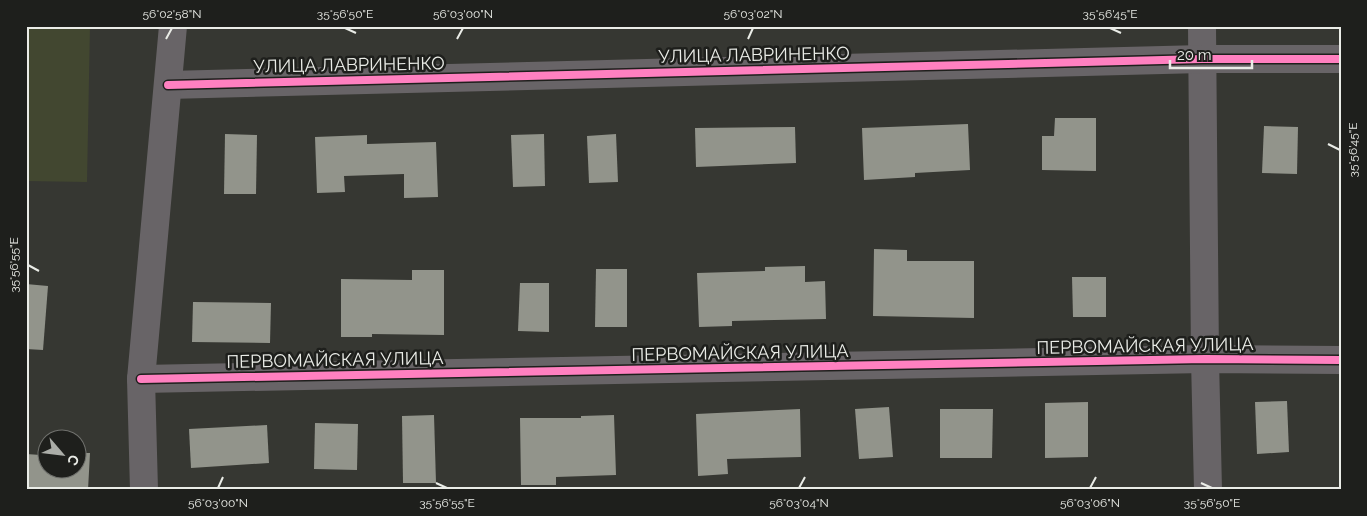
<svg xmlns="http://www.w3.org/2000/svg" width="1367" height="516" viewBox="0 0 1367 516" font-family="Raleway,sans-serif">
<style>
.green{fill:#424730}
.building{fill:#92948b}
.lines{fill:none;stroke-linecap:round;stroke-linejoin:round}
.minor{stroke:#686467;stroke-width:28}
.cycleway-casing{stroke:#1e1f1c;stroke-width:11}
.cycleway{stroke:#ff80c0;stroke-width:8}
.ticks{fill:none;stroke:#eaece7;stroke-width:2}
.labels{text-anchor:middle;stroke-width:5;stroke-linejoin:round;paint-order:stroke}
.street-label{font-size:18px;fill:#eaece7;stroke:#1e1f1c}
.neatline{fill:none;stroke:#eaece7;stroke-width:2}
.ticks-label{font-size:12px;text-anchor:middle;fill:#eaece7}
</style>
<rect width="100%" height="100%" fill="#363732"/>
<path class="green" d="M 26,26 L 90,26 L 87,182 L 26,181 Z"/>
<g class="building">
<path d="M 1055,118 L 1096,118 L 1096,171 L 1042,170 L 1042,136 L 1054,136 Z"/>
<path d="M 968,124 L 970,170 L 915,173 L 915,177 L 864,180 L 862,128 Z"/>
<path d="M 1264,126 L 1298,127 L 1297,174 L 1262,173 Z"/>
<path d="M 795,127 L 796,163 L 696,167 L 695,128 Z"/>
<path d="M 225,134 L 257,135 L 256,194 L 224,194 Z"/>
<path d="M 544,134 L 545,186 L 513,187 L 511,135 Z"/>
<path d="M 616,134 L 618,182 L 589,183 L 587,136 Z"/>
<path d="M 367,135 L 367,144 L 436,142 L 438,197 L 404,198 L 404,174 L 344,176 L 345,192 L 317,193 L 315,137 Z"/>
<path d="M 874,249 L 907,250 L 907,261 L 974,261 L 974,318 L 873,316 Z"/>
<path d="M 805,266 L 805,282 L 825,281 L 826,319 L 732,321 L 732,326 L 699,327 L 697,273 L 765,271 L 765,267 Z"/>
<path d="M 596,269 L 627,269 L 627,327 L 595,327 Z"/>
<path d="M 412,270 L 444,270 L 444,335 L 372,334 L 372,337 L 341,337 L 341,279 L 412,280 Z"/>
<path d="M 1072,277 L 1106,277 L 1106,317 L 1073,317 Z"/>
<path d="M 520,283 L 549,283 L 549,332 L 518,331 Z"/>
<path d="M 26,284 L 48,286 L 43,350 L 26,349 Z"/>
<path d="M 193,302 L 271,303 L 270,343 L 192,342 Z"/>
<path d="M 1287,401 L 1289,452 L 1257,454 L 1255,402 Z"/>
<path d="M 1088,402 L 1088,457 L 1045,458 L 1045,403 Z"/>
<path d="M 889,407 L 893,457 L 859,459 L 855,409 Z"/>
<path d="M 800,409 L 801,457 L 727,459 L 728,474 L 698,476 L 696,414 Z"/>
<path d="M 940,409 L 993,409 L 992,458 L 940,458 Z"/>
<path d="M 434,415 L 436,483 L 403,483 L 402,416 Z"/>
<path d="M 614,415 L 616,475 L 556,477 L 556,485 L 521,485 L 520,418 L 581,418 L 581,416 Z"/>
<path d="M 315,423 L 358,424 L 357,470 L 314,469 Z"/>
<path d="M 267,425 L 269,463 L 191,468 L 189,429 Z"/>
<path d="M 41,451 L 48,451 L 48,468 L 78,468 L 78,453 L 90,453 L 88,490 L 26,487 L 26,454 L 41,455 Z"/>
</g>
<g class="lines">
<g class="minor">
<path d="M 1202,26 L 1205,359 L 1208,490"/>
<path d="M 168,85 L 1202,59 L 1341,59"/>
<path d="M 141,379 L 1205,359 L 1341,360"/>
<path d="M 144,490 L 141,379 L 173,26"/>
</g>
<g class="cycleway-casing">
<g id="cycleway">
<path d="M 168,85 L 1202,59 L 1341,59"/>
<path d="M 141,379 L 1205,359 L 1341,360"/>
</g>
</g>
<use href="#cycleway" class="cycleway"/>
</g>
<path class="ticks" d="M 345,28 L 356,33M 1110,28 L 1121,33M 166,39 L 172,28M 457,39 L 463,28M 748,39 L 753,28M 1328,144 L 1340,150M 28,265 L 39,271M 436,483 L 447,488M 1201,483 L 1212,488M 218,488 L 223,477M 799,488 L 805,477M 1090,488 L 1096,477"/>
<g class="labels">
<g class="street-label">
<text transform="translate(754 55) rotate(-1)" y="6">УЛИЦА ЛАВРИНЕНКО</text>
<text transform="translate(349 65) rotate(-1)" y="6">УЛИЦА ЛАВРИНЕНКО</text>
<text transform="translate(1145 346) rotate(-1)" y="6">ПЕРВОМАЙСКАЯ УЛИЦА</text>
<text transform="translate(740 353) rotate(-1)" y="6">ПЕРВОМАЙСКАЯ УЛИЦА</text>
<text transform="translate(335 360) rotate(-1)" y="6">ПЕРВОМАЙСКАЯ УЛИЦА</text>
</g>
</g>
<rect width="1367" height="516" fill="none" stroke="#1e1f1c" stroke-width="55"/>
<g transform="translate(62 454) rotate(118)"><circle r="24" fill="#1e1f1c" stroke="#70716d"/>
<path d="M0-4L9 19L0 12L-9 19Z" fill="#abada8"/>
<text y="-8" font-size="14" font-weight="bold" text-anchor="middle" fill="#eaece7">С</text>
</g>
<path d="M1170 60v8h82v-8" fill="none" stroke="#eaece7" stroke-width="2.5"/>
<text x="1177" y="60" font-size="15" fill="#eaece7" stroke="#1e1f1c" stroke-width="4" paint-order="stroke">20 m</text>
<rect x="28" y="28" width="1312" height="460" class="neatline"/>
<g class="ticks-label">
<text x="172" y="18">56°02'58"N</text>
<text x="345" y="18">35°56'50"E</text>
<text x="463" y="18">56°03'00"N</text>
<text x="753" y="18">56°03'02"N</text>
<text x="1110" y="18">35°56'45"E</text>
<text transform="translate(1353 150) rotate(-90)" y="4">35°56'45"E</text>
<text transform="translate(14 265) rotate(-90)" y="4">35°56'55"E</text>
<text x="218" y="507">56°03'00"N</text>
<text x="447" y="507">35°56'55"E</text>
<text x="799" y="507">56°03'04"N</text>
<text x="1090" y="507">56°03'06"N</text>
<text x="1212" y="507">35°56'50"E</text>
</g>
</svg>
